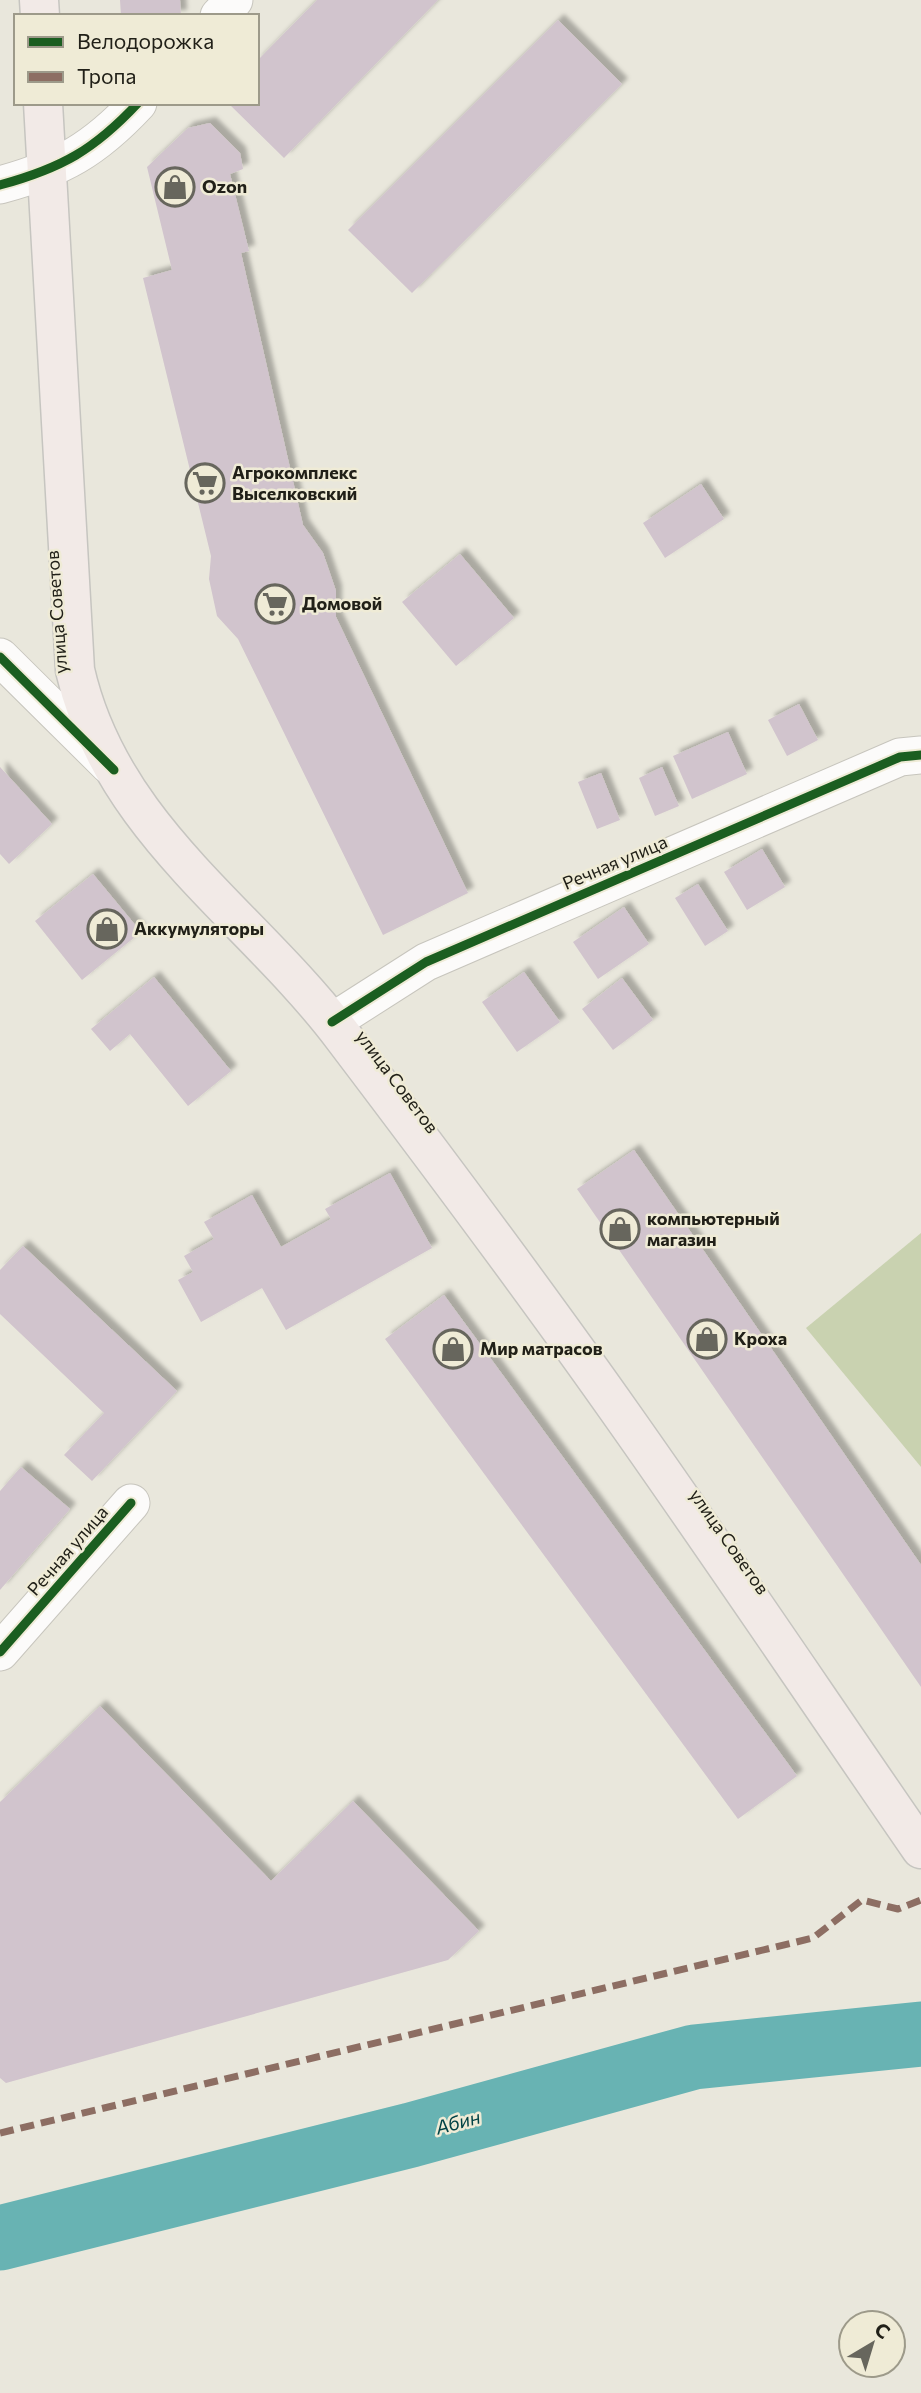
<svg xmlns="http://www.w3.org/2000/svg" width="921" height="2393" viewBox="0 0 921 2393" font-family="Commissioner,sans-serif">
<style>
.green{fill:#c9d2b0}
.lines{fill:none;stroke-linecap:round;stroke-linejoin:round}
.river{stroke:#68b3b3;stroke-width:65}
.building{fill:#d1c4cd;filter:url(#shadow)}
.minor-casing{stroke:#c7c5bd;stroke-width:39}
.major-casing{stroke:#c6c5c0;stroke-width:41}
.minor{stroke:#fcfbfa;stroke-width:37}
.major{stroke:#f2eae7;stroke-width:38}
.quiet{stroke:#8d6e63;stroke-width:7;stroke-dasharray:14 7;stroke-linecap:butt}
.cycleway-casing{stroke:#efebd6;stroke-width:13}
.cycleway{stroke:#1b5e20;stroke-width:9}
.labels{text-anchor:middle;stroke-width:5;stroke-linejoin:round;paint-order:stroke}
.poi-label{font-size:18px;font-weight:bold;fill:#212018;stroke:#efebd6;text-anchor:start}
.street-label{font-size:18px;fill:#212018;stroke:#efebd6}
.water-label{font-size:19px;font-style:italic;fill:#004245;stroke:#efebd6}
</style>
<defs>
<filter id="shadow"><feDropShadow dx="6" dy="-6" stdDeviation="2" flood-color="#0004"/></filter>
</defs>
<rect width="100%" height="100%" fill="#e9e7dc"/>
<path class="green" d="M 921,1233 L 921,1467 L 806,1328 Z"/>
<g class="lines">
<path class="river" d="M 0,2238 L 411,2135 L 694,2057 L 921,2034"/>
</g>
<g class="building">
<path d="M 120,0 L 180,0 L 181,16 L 121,16 Z"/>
<path d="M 317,0 L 438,0 L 284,158 L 228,103 L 257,103 L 257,61 Z"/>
<path d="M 558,20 L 622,84 L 412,293 L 348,230 Z"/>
<path d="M 210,123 L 240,153 L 243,169 L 230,174 L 249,251 L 241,253 L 303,525 L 323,553 L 336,591 L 336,617 L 468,893 L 383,935 L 238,639 L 217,616 L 209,579 L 211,556 L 143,278 L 172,270 L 147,167 L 188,128 Z"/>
<path d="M 701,484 L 724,519 L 665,558 L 643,523 Z"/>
<path d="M 460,554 L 514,618 L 456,666 L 402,602 Z"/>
<path d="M 799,704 L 818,740 L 787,756 L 768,720 Z"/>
<path d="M 728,732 L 747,774 L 692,799 L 673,756 Z"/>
<path d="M 0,767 L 52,824 L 9,864 L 0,854 Z"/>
<path d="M 662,767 L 679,806 L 655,816 L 639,778 Z"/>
<path d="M 601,773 L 620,820 L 597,829 L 578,782 Z"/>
<path d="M 762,849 L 785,887 L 747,910 L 724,872 Z"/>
<path d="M 93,874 L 141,932 L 82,980 L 35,921 Z"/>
<path d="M 698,884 L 728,931 L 705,946 L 675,898 Z"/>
<path d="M 624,907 L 649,944 L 598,979 L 573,942 Z"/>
<path d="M 524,972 L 560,1022 L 517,1052 L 482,1002 Z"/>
<path d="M 154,977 L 231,1071 L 188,1106 L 130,1034 L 110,1051 L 91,1029 Z"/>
<path d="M 622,978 L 653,1020 L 613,1050 L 582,1009 Z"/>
<path d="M 634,1150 L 921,1565 L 921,1687 L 577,1189 Z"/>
<path d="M 390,1173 L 432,1248 L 286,1330 L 262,1288 L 201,1322 L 178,1280 L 193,1272 L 184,1256 L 214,1239 L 204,1222 L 252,1195 L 281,1247 L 331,1219 L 325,1209 Z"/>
<path d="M 23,1246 L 177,1391 L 92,1481 L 64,1455 L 104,1413 L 0,1314 L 0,1270 Z"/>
<path d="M 444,1295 L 797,1776 L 738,1819 L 385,1339 Z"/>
<path d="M 21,1467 L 70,1509 L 0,1590 L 0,1491 Z"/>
<path d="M 100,1706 L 271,1881 L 353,1801 L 479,1931 L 448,1960 L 6,2083 L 0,2078 L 0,1802 Z"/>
</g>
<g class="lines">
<g class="minor-casing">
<g id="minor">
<path d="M 219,16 L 234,0"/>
<path d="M 0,185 C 62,168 94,150 138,103"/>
<path d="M 0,657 L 109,765"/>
<path d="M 332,1022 L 426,962 L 900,757 L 921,755"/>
<path d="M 0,1652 L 131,1503"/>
</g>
</g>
<g class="major-casing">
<g id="major">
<path d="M 39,0 L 40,16"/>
<path d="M 43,103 L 75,670 C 111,830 251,914 344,1038 C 438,1162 532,1287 622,1415 C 723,1558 821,1704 921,1849"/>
</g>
</g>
<use href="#minor" class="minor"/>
<use href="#major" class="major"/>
<path class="quiet" d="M 0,2133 L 813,1938 L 862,1900 L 898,1909 L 921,1900"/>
<g class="cycleway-casing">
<g id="cycleway">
<path d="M 0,185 C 62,168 94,150 138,103"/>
<path d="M 0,657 L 114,770"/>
<path d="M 332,1022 L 426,962 L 900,757 L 921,755"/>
<path d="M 0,1652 L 131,1503"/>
</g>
</g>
<use href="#cycleway" class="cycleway"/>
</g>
<defs>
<g id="shop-ring" transform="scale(2.0125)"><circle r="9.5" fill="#efebd6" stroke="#67665d" stroke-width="1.5"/><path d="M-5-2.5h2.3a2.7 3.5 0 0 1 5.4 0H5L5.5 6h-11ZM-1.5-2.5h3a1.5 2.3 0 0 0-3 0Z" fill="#67665d"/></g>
<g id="supermarket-ring" transform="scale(2.0125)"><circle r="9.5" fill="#efebd6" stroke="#67665d" stroke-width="1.5"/><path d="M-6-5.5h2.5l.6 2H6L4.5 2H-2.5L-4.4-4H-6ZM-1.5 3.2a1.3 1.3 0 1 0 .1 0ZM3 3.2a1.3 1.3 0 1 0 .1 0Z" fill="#67665d"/></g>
</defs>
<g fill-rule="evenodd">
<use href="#shop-ring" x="175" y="187"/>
<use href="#supermarket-ring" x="205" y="483"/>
<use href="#supermarket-ring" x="275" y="604"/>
<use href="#shop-ring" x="107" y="929"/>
<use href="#shop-ring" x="620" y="1229"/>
<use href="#shop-ring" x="707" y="1339"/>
<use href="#shop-ring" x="453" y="1349"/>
</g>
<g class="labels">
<g class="poi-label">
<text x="202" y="193">Ozon</text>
<text x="232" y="479">Агрокомплекс<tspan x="232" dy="21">Выселковский</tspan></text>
<text x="302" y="610">Домовой</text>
<text x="134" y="935">Аккумуляторы</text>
<text x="647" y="1225">компьютерный<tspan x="647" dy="21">магазин</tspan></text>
<text x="734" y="1345">Кроха</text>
<text x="480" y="1355">Мир матрасов</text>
</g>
<g class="street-label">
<text transform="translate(57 612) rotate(-94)" y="6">улица Советов</text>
<text transform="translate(615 863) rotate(-23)" y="6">Речная улица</text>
<text transform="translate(397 1082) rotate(53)" y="6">улица Советов</text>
<text transform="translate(729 1542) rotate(55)" y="6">улица Советов</text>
<text transform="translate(68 1551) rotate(-49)" y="6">Речная улица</text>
</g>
<g class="water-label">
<text transform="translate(458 2122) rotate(-15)" y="7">Абин</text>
</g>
</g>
<rect x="14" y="14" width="245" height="91" fill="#efebd6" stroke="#9d9a8a" stroke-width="2"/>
<rect x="28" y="37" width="35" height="10" fill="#1b5e20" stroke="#9d9a8a" stroke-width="2"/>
<text x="77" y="49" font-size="21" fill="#212018">Велодорожка</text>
<rect x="28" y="72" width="35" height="10" fill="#8d6e63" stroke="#9d9a8a" stroke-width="2"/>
<text x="77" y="84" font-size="21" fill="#212018">Тропа</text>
<g transform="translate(872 2344) rotate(38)"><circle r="33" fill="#efebd6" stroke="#9d9a8a" stroke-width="2"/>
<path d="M0-5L12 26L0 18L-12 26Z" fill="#67665d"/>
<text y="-10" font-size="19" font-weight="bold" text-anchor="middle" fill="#212018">С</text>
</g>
</svg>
